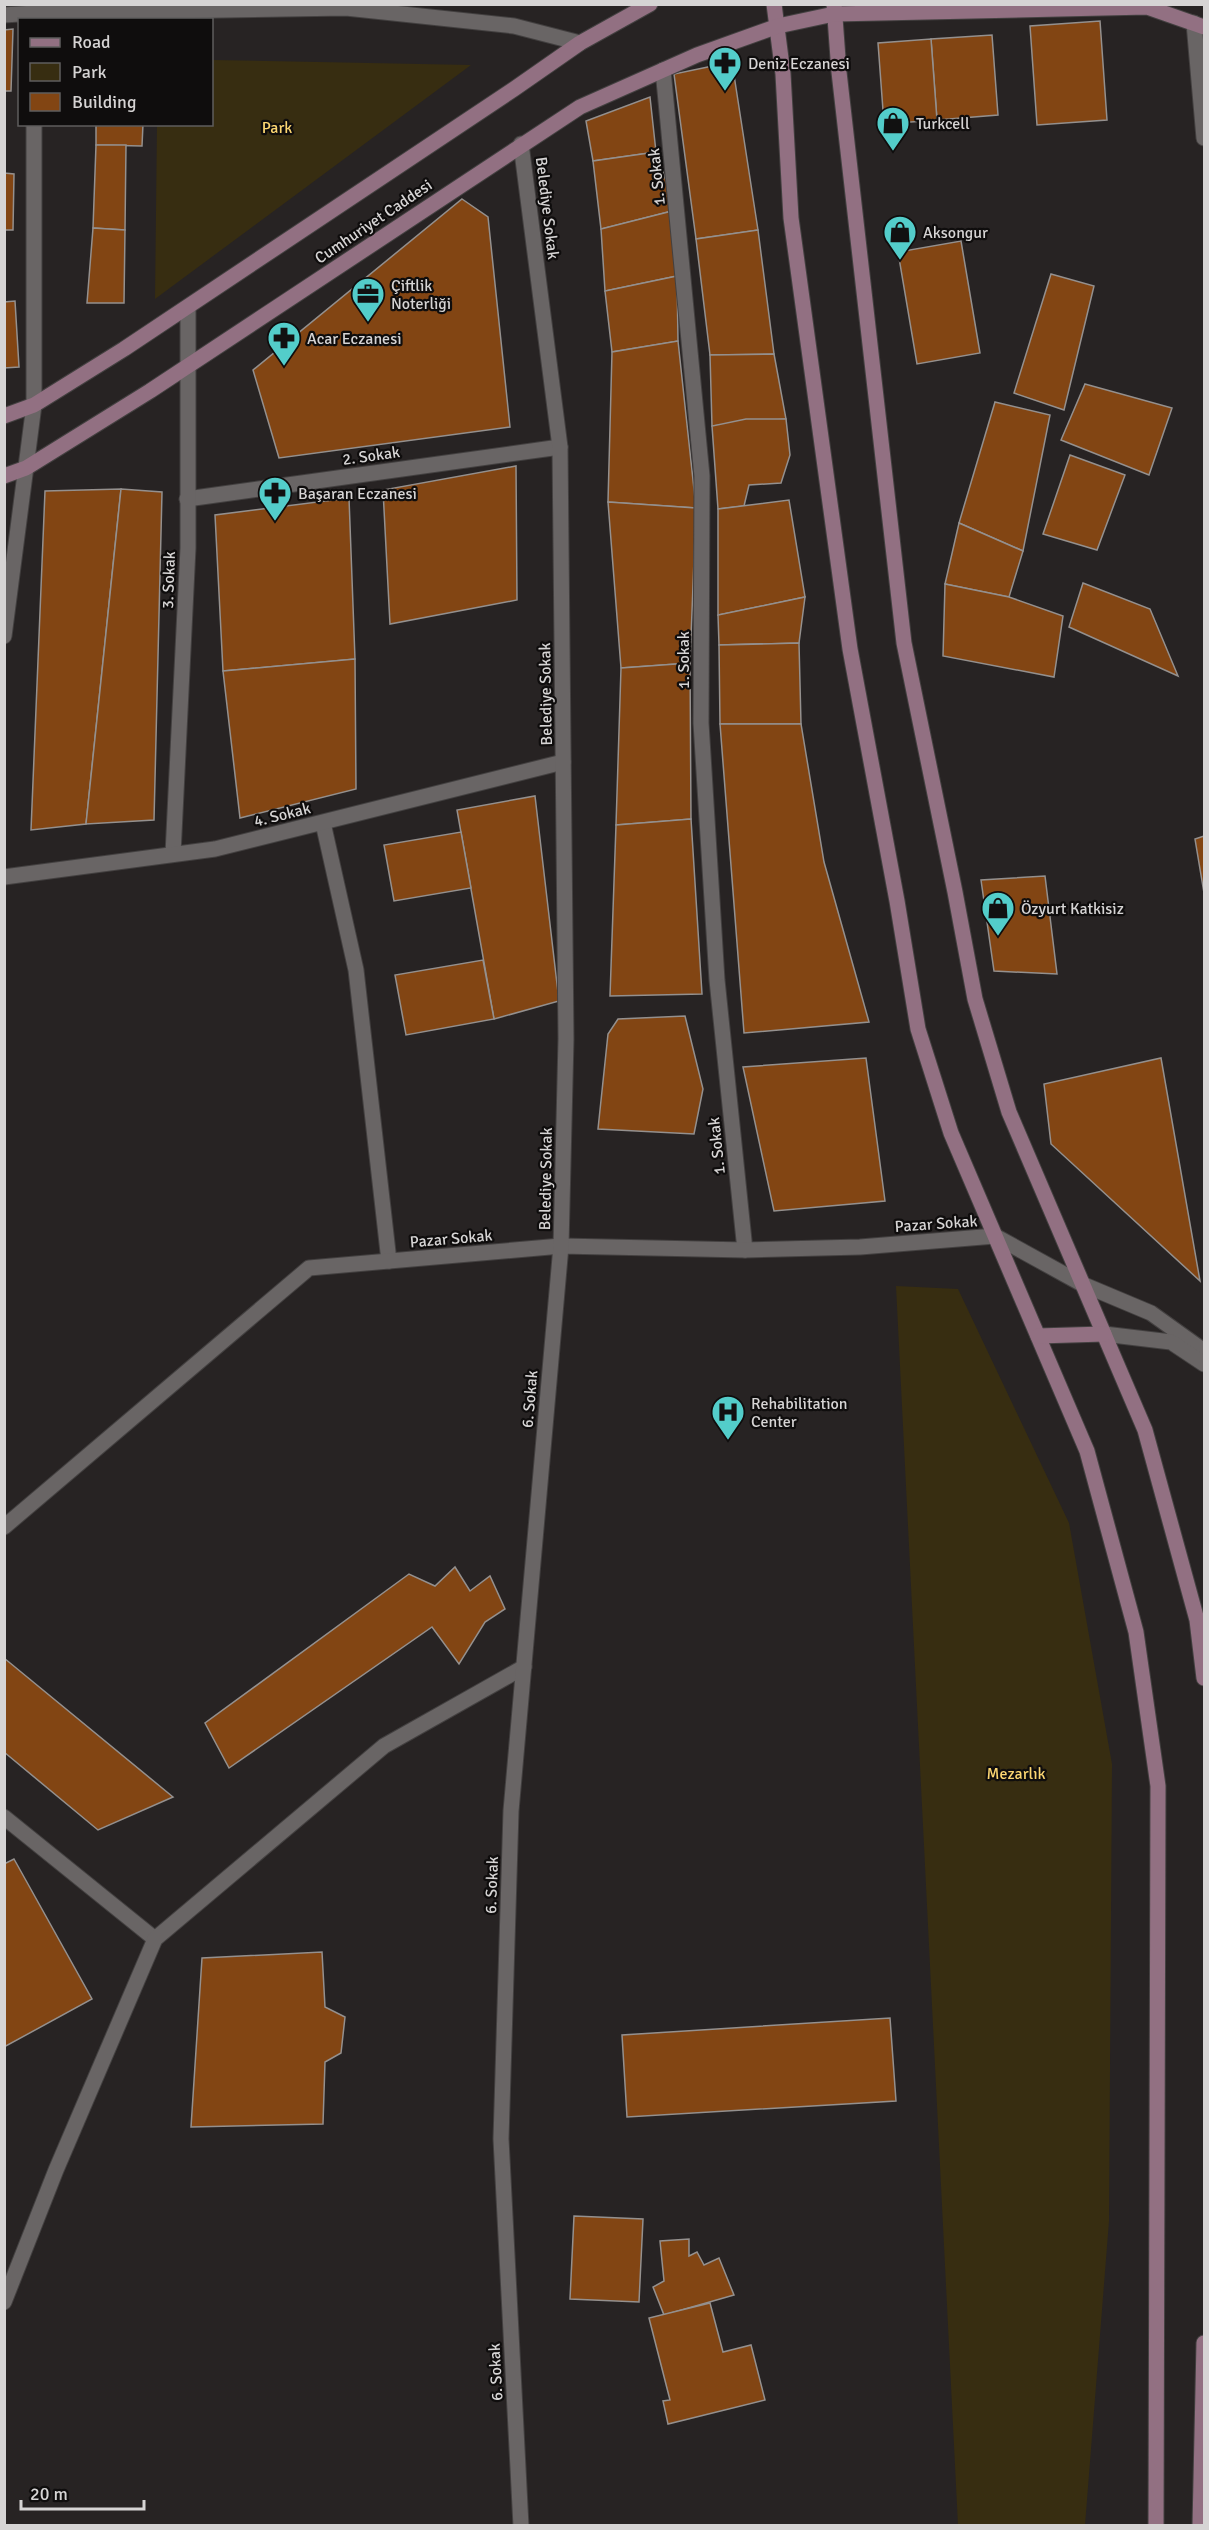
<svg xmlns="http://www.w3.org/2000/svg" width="1209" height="2530" viewBox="0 0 1209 2530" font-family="Signika,sans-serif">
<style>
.green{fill:#372d11}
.building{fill:#824513;stroke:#94908e;stroke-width:1.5}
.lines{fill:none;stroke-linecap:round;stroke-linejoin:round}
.lane-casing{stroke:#434040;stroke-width:17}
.street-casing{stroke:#434040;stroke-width:17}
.secondary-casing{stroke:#434040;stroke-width:17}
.lane{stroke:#696565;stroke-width:15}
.street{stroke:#696565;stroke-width:15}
.secondary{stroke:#927082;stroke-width:15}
.labels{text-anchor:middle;stroke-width:4.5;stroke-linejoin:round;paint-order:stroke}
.poi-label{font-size:16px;fill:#d6d4d4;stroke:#0f0d0d;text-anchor:start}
.park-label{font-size:16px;fill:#fdd772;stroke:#0f0d0d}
.street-label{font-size:16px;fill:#d6d4d4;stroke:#0f0d0d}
</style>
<rect width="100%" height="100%" fill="#272323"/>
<g class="green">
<path d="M 212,60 L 471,65 L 155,299 L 157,125 L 212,124 Z"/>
<path d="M 896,1286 L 958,1289 L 1069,1523 L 1112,1764 L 1109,2221 L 1085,2525 L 958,2525 Z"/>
</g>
<g class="building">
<path d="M 1100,21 L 1107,120 L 1037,125 L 1030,26 Z"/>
<path d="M 13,29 L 11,91 L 4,91 L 4,30 Z"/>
<path d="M 992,35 L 998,115 L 937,120 L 931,39 Z"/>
<path d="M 931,39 L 937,120 L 884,124 L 878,43 Z"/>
<path d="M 732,62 L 758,230 L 696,239 L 674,74 Z"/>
<path d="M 650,97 L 656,152 L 593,161 L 586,121 Z"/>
<path d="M 96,124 L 143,124 L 142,146 L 96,145 Z"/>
<path d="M 96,145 L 126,145 L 125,230 L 93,228 Z"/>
<path d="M 656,152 L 676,210 L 601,229 L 593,161 Z"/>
<path d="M 4,173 L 14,174 L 13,230 L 4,230 Z"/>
<path d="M 462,199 L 488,217 L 510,427 L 279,458 L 253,370 Z"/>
<path d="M 676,210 L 677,276 L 605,291 L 601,229 Z"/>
<path d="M 93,228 L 125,230 L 124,303 L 87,303 Z"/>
<path d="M 758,230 L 774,354 L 710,355 L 696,239 Z"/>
<path d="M 961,241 L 980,353 L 917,364 L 898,252 Z"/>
<path d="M 1051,274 L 1094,286 L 1064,410 L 1014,393 Z"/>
<path d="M 677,276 L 678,341 L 612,352 L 605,291 Z"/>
<path d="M 15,301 L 19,367 L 4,368 L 4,302 Z"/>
<path d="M 678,341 L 696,508 L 608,502 L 612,352 Z"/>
<path d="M 774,354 L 786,419 L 712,426 L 710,355 Z"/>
<path d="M 1085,384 L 1172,408 L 1149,475 L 1061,440 Z"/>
<path d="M 995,402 L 1050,415 L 1023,551 L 959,523 Z"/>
<path d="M 746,419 L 786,419 L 790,455 L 781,483 L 749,485 L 744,506 L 718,509 L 712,426 Z"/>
<path d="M 1070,455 L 1125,475 L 1097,550 L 1043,534 Z"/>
<path d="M 516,466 L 517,600 L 390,624 L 383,490 Z"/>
<path d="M 121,489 L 86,824 L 31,830 L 45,491 Z"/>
<path d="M 121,489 L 162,492 L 154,820 L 86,824 Z"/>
<path d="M 349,498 L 355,659 L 223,671 L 215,515 Z"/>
<path d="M 789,500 L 805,597 L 718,615 L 718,509 Z"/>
<path d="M 608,502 L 696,508 L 690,663 L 621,668 Z"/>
<path d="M 959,523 L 1023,551 L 1009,597 L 945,584 Z"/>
<path d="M 1083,583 L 1150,609 L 1178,676 L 1069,627 Z"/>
<path d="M 945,584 L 1009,597 L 1063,616 L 1054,677 L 943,656 Z"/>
<path d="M 805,597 L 799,643 L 719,645 L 718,615 Z"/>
<path d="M 799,643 L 801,724 L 720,724 L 719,645 Z"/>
<path d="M 355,659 L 356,789 L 240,818 L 223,671 Z"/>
<path d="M 690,663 L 691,819 L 616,825 L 621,668 Z"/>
<path d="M 720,724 L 801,724 L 824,862 L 869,1022 L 744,1033 Z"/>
<path d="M 535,796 L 559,1001 L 494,1019 L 457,810 Z"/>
<path d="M 691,819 L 702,994 L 610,996 L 616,825 Z"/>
<path d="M 461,832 L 471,888 L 394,901 L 384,845 Z"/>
<path d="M 1204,836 L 1204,893 L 1195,839 Z"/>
<path d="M 1045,876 L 1057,974 L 994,971 L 981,880 Z"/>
<path d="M 483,960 L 494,1019 L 406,1035 L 395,975 Z"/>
<path d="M 685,1016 L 703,1089 L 694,1134 L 598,1129 L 608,1034 L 618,1019 Z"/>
<path d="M 866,1058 L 885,1201 L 774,1211 L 743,1067 Z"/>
<path d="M 1161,1058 L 1200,1281 L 1051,1144 L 1044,1084 Z"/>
<path d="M 455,1567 L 470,1591 L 490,1576 L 505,1609 L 485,1622 L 459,1664 L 432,1627 L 229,1768 L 205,1723 L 409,1574 L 435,1586 Z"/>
<path d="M 4,1658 L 173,1797 L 98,1830 L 4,1752 Z"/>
<path d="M 14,1859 L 92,1999 L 4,2047 L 4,1864 Z"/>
<path d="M 322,1952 L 325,2007 L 345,2017 L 341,2053 L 325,2062 L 323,2124 L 191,2127 L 202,1958 Z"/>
<path d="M 890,2018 L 896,2101 L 627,2117 L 622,2035 Z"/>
<path d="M 574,2216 L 643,2219 L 639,2302 L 570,2299 Z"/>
<path d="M 689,2239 L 689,2256 L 697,2252 L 704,2265 L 719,2258 L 734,2295 L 664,2315 L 653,2287 L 664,2281 L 660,2241 Z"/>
<path d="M 710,2303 L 723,2352 L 751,2345 L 765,2400 L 668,2424 L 663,2401 L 670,2400 L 649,2318 Z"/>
</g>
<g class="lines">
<g class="lane-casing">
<path id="lane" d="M 995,1236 L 1082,1284 L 1151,1313 L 1204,1351"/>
</g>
<g class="street-casing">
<g id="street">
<path d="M 4,15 L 34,13 L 346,8 L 514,26 L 580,43"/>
<path d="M 1194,23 L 1204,138"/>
<path d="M 663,70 L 702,476 L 701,723 L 717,980 L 745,1250"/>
<path d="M 187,499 L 560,447"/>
<path d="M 4,636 L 34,405 L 34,124"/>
<path d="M 323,823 L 356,970 L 389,1261"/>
<path d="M 173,854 L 188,548 L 188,307"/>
<path d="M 4,877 L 215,849 L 563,762"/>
<path d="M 1104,1334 L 1171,1342 L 1204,1364"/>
<path d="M 4,1527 L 309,1268 L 561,1246 L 745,1250 L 860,1247 L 995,1236"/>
<path d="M 4,1817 L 155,1939"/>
<path d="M 4,2302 L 56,2170 L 155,1939 L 384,1746 L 524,1667"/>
<path d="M 521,2526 L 501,2139 L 511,1811 L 561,1246 L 566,1039 L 560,447 L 521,144"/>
</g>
</g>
<g class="secondary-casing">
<g id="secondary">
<path d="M 774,4 L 783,74 L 791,218 L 850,649 L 897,901 L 918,1029 L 951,1133 L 1087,1451 L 1136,1632 L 1158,1786 L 1156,2526"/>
<path d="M 834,4 L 839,72 L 904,643 L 955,892 L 975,999 L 1009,1112 L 1145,1430 L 1197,1620 L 1204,1678"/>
<path d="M 4,416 L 34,405 L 124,349 L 514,89 L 580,43 L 650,4"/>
<path d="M 4,476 L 26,468 L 150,391 L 580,107 L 697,55 L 778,26 L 834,14 L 1147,7 L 1204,27"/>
<path d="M 1038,1336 L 1104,1334"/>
<path d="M 1200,2526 L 1204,2343"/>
</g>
</g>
<use href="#lane" class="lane"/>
<use href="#street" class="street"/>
<use href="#secondary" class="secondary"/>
</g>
<defs>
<g id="pharmacy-pin" transform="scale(1.725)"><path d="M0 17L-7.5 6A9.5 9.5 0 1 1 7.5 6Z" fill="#53cdca" stroke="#0f0d0d"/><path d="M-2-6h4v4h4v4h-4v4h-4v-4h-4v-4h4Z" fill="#111"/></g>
<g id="shop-pin" transform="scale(1.725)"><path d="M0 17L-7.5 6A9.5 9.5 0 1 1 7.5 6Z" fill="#53cdca" stroke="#0f0d0d"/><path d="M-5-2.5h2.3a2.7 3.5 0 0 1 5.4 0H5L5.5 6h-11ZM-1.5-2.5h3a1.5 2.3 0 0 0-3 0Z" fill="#111"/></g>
<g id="office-pin" transform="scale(1.725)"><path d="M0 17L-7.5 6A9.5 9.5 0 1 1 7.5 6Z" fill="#53cdca" stroke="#0f0d0d"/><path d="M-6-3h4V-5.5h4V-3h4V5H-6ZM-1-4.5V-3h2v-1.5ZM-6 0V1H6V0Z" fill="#111"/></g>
<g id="hospital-pin" transform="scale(1.725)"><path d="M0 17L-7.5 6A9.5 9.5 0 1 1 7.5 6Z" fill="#53cdca" stroke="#0f0d0d"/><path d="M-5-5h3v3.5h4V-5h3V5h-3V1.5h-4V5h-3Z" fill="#111"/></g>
</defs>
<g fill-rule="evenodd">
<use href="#pharmacy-pin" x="725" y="63"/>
<use href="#shop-pin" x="893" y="123"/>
<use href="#shop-pin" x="900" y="232"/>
<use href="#office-pin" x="368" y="294"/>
<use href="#pharmacy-pin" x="284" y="338"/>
<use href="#pharmacy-pin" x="275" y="493"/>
<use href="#shop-pin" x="998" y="908"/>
<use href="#hospital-pin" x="728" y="1412"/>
</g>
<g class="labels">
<g class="poi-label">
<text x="748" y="69">Deniz Eczanesi</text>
<text x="916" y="129">Turkcell</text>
<text x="923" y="238">Aksongur</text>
<text x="391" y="291">Çiftlik<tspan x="391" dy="18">Noterliği</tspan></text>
<text x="307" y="344">Acar Eczanesi</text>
<text x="298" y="499">Başaran Eczanesi</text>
<text x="1021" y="914">Özyurt Katkisiz</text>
<text x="751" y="1409">Rehabilitation<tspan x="751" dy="18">Center</tspan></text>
</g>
<g class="park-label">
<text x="277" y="133">Park</text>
<text x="1016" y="1779">Mezarlık</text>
</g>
<g class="street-label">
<text transform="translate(656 177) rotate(-96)" y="6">1. Sokak</text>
<text transform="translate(548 208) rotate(83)" y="6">Belediye Sokak</text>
<text transform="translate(373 221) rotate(-34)" y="6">Cumhuriyet Caddesi</text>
<text transform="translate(371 455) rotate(-8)" y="6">2. Sokak</text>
<text transform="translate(168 580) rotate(-88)" y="6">3. Sokak</text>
<text transform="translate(683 660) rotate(-90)" y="6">1. Sokak</text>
<text transform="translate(545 694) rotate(-91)" y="6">Belediye Sokak</text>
<text transform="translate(282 814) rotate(-14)" y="6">4. Sokak</text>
<text transform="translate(716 1146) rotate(-96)" y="6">1. Sokak</text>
<text transform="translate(545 1179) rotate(-89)" y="6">Belediye Sokak</text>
<text transform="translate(936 1223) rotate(-4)" y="6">Pazar Sokak</text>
<text transform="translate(451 1238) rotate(-5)" y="6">Pazar Sokak</text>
<text transform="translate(529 1399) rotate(-85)" y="6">6. Sokak</text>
<text transform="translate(491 1885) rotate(-88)" y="6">6. Sokak</text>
<text transform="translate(495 2372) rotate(-93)" y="6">6. Sokak</text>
</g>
</g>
<rect width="1209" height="2530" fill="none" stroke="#d6d4d4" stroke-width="12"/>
<rect x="18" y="18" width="195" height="108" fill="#0f0d0d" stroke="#5f5d5d" stroke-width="1.5"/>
<rect x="30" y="38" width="30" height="9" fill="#927082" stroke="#5f5d5d" stroke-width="1.5"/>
<text x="72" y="48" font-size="18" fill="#d6d4d4">Road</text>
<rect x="30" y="63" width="30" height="18" fill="#372d11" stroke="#5f5d5d" stroke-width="1.5"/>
<text x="72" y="78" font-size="18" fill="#d6d4d4">Park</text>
<rect x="30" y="93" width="30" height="18" fill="#824513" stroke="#5f5d5d" stroke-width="1.5"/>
<text x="72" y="108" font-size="18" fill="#d6d4d4">Building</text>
<path d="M21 2500v9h123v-9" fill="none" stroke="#d6d4d4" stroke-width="3"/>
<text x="30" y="2500" font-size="18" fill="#d6d4d4" stroke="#0f0d0d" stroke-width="4.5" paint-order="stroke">20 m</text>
</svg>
